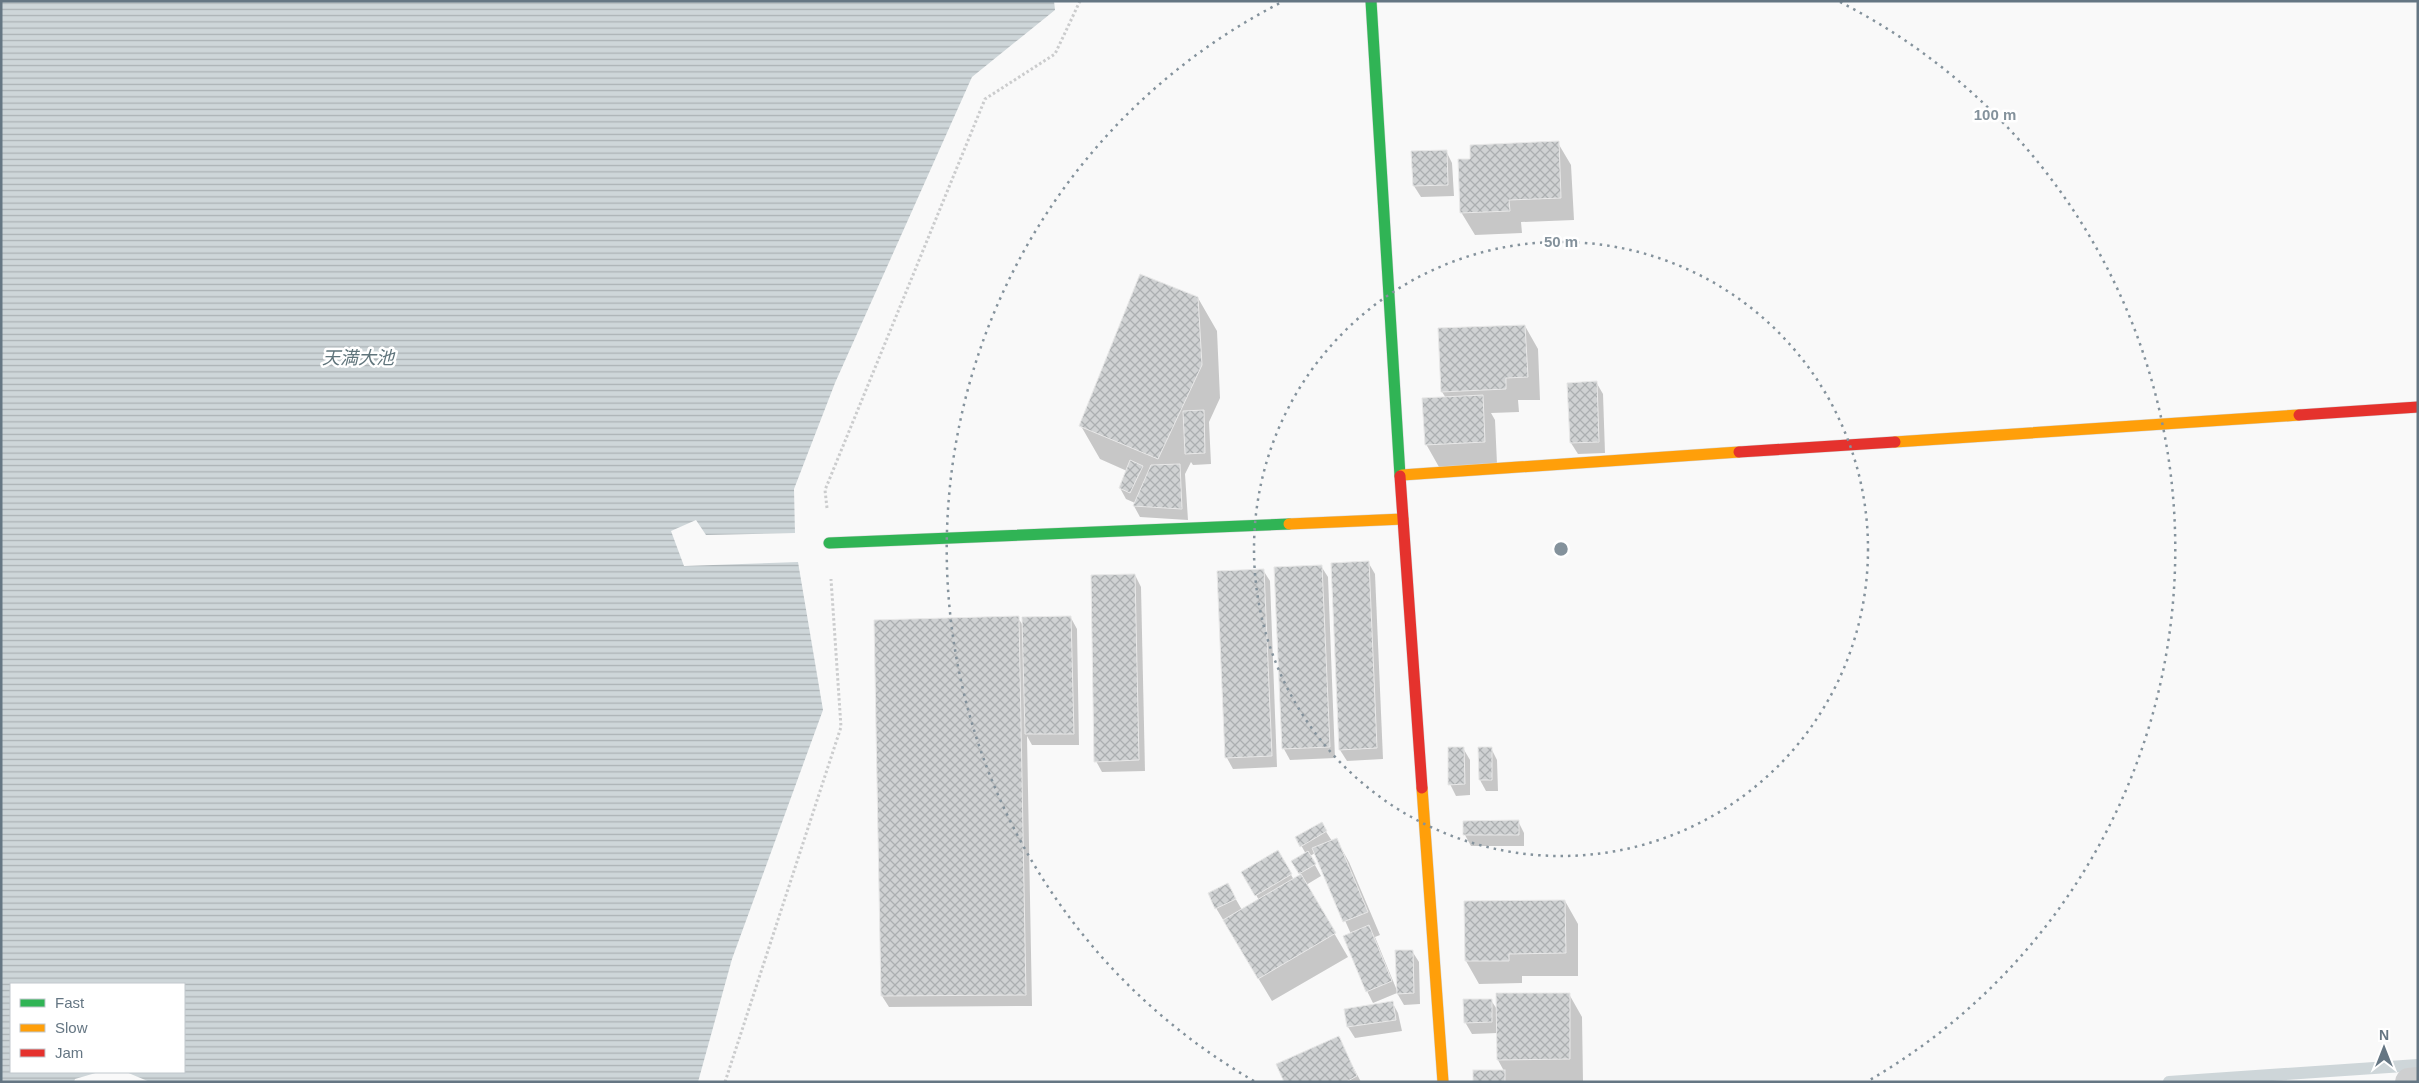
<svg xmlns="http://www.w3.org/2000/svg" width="2419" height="1083" viewBox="0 0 2419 1083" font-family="Arial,'Noto Sans JP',sans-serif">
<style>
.water{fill:url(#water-rules)}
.shadow{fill:#0003}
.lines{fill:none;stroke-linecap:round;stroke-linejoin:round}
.stream{stroke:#ced6d9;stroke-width:12}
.building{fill:url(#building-cross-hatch);stroke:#e8e8e8}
.fast-casing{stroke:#d5d6d7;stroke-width:12}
.slow-casing{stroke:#d5d6d7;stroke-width:12}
.jam-casing{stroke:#d5d6d7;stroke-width:12}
.path{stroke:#cbcccd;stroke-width:3;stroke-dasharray:2.5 2.5;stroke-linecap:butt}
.street{stroke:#cecfd0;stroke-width:28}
.fast{stroke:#30b455;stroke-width:11}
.slow{stroke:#ff9f0a;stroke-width:11}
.jam{stroke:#e5322d;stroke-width:11}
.ring{fill:none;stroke:#84929c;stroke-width:2.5;stroke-dasharray:2.5 5}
.labels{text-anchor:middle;stroke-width:5;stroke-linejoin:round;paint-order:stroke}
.water-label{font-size:18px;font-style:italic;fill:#60757c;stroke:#fff}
.centre{fill:#84929c;stroke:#fff;stroke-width:2.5}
.ring-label{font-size:15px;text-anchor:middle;font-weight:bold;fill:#84929c;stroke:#fff;stroke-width:5;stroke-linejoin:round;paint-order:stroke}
</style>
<defs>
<pattern id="water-rules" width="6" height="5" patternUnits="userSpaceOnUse" patternTransform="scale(1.25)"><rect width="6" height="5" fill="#ced6d9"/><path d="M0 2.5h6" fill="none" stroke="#abb2b5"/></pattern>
<pattern id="building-cross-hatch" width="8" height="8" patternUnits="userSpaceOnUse" patternTransform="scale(1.25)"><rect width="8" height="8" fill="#d0d2d3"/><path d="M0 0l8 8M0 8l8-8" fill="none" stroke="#acafb1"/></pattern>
</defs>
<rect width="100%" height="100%" fill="#f9f9f9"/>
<path class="water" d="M 1,1 L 1054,1 L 1055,10 L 972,77 L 835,383 L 794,489 L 795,533 L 706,535 L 696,520 L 671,531 L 684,566 L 798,562 L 823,710 L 732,959 L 698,1082 L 150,1082 L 126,1072 L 184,1072 L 184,984 L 11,984 L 11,1072 L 99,1072 L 75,1079 L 74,1082 L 1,1082 Z"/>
<g class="shadow">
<path d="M 1558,143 L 1571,165 L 1574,220 L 1521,222 L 1522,233 L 1475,235 L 1461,212 L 1472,160 Z"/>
<path d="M 1446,151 L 1452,163 L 1454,196 L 1421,197 L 1414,186 Z"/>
<path d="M 1198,298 L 1217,331 L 1220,398 L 1209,422 L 1211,464 L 1193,465 L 1191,462 L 1185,474 L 1188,520 L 1140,517 L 1134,506 L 1135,503 L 1126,499 L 1120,488 L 1127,471 L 1100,459 L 1081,426 Z"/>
<path d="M 1525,326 L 1538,349 L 1540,400 L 1518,400 L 1519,412 L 1491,413 L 1495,420 L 1497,464 L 1439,467 L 1426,444 L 1446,398 L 1442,392 Z"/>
<path d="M 1596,382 L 1603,394 L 1605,453 L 1578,454 L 1571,443 Z"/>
<path d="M 1368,562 L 1375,574 L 1383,759 L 1347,761 L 1340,750 Z"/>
<path d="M 1321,566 L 1328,577 L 1335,758 L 1290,760 L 1284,749 Z"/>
<path d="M 1263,570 L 1270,581 L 1277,767 L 1233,769 L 1227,758 Z"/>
<path d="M 1135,575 L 1141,587 L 1145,771 L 1102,772 L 1096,761 Z"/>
<path d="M 1018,618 L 1024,627 L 1071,618 L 1077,629 L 1079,745 L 1032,745 L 1027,736 L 1032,1006 L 889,1007 L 882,996 Z"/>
<path d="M 1463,748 L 1470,760 L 1470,795 L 1456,796 L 1450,784 Z"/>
<path d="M 1491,748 L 1497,760 L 1498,791 L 1486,791 L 1480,780 Z"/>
<path d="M 1518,821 L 1524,833 L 1524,846 L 1471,846 L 1465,835 Z"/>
<path d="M 1321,824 L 1332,841 L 1336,839 L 1349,862 L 1380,935 L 1375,937 L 1398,993 L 1412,951 L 1419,962 L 1420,1004 L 1404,1005 L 1397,993 L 1373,1003 L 1367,991 L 1351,934 L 1315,853 L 1310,856 L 1321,876 L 1306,885 L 1348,957 L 1272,1001 L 1216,908 L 1234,896 L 1242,910 L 1259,900 L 1242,872 L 1278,852 L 1294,880 L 1301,876 L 1292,861 L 1306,854 L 1297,838 Z"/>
<path d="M 1565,901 L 1578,924 L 1578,976 L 1522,976 L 1522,983 L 1479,984 L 1466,961 Z"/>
<path d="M 1569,994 L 1582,1017 L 1583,1082 L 1475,1082 L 1504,1071 L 1498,1060 L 1498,1033 L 1472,1034 L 1465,1022 L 1491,1000 L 1498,1011 Z"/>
<path d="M 1392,1002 L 1398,1013 L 1402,1031 L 1355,1038 L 1348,1027 L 1345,1010 Z"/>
<path d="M 1338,1038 L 1361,1082 L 1286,1082 Z"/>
</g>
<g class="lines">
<path class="stream" d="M 2169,1082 L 2418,1065"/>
</g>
<g class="building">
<path d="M 1559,141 L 1561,198 L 1509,200 L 1510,211 L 1460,213 L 1458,159 L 1470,159 L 1470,145 Z"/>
<path d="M 1447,150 L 1448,185 L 1413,186 L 1411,151 Z"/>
<path d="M 1140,274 L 1198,297 L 1202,365 L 1158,459 L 1079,426 Z"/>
<path d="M 1525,325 L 1528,377 L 1506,378 L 1506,389 L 1441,392 L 1438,328 Z"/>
<path d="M 1597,381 L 1599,442 L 1570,443 L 1567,383 Z"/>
<path d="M 1483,395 L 1485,442 L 1425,445 L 1422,398 Z"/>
<path d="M 1204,410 L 1205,453 L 1185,454 L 1183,411 Z"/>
<path d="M 1130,460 L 1143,466 L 1130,493 L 1119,488 Z"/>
<path d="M 1180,464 L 1182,509 L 1133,506 L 1151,465 Z"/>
<path d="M 1369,561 L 1377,748 L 1339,750 L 1331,563 Z"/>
<path d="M 1322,565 L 1330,747 L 1282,749 L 1274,567 Z"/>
<path d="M 1264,569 L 1272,756 L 1225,758 L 1217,571 Z"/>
<path d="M 1135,574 L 1139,760 L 1094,762 L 1091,575 Z"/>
<path d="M 1019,616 L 1026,995 L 881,996 L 874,620 Z"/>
<path d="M 1071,616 L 1074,734 L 1025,734 L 1022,617 Z"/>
<path d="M 1448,747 L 1464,747 L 1465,784 L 1448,785 Z"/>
<path d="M 1478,747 L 1492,747 L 1492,780 L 1479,780 Z"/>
<path d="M 1519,820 L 1519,835 L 1463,835 L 1463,821 Z"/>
<path d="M 1322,822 L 1327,831 L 1300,847 L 1295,837 Z"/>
<path d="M 1337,838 L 1368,912 L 1343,922 L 1312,848 Z"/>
<path d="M 1278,850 L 1292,874 L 1255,896 L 1241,872 Z"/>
<path d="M 1308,851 L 1316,864 L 1299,874 L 1291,861 Z"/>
<path d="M 1301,874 L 1336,933 L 1258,979 L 1223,920 Z"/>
<path d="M 1228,883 L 1236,899 L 1215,909 L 1208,893 Z"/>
<path d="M 1565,900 L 1566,953 L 1509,954 L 1509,961 L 1465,961 L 1464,901 Z"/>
<path d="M 1369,925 L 1392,981 L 1366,992 L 1343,936 Z"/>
<path d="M 1395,950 L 1413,950 L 1414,993 L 1397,994 Z"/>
<path d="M 1496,993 L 1570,993 L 1570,1059 L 1497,1060 Z"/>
<path d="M 1463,999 L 1492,999 L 1492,1022 L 1464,1023 Z"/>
<path d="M 1393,1001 L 1396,1020 L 1347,1027 L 1344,1009 Z"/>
<path d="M 1339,1036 L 1357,1076 L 1346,1082 L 1284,1082 L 1276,1064 Z"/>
<rect x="1473" y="1070" width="32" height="12"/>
</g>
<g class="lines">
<g class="fast-casing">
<g id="fast">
<path d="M 1371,1 L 1400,476"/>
<path d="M 829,543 L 1289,524"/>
</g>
</g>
<g class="slow-casing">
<g id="slow">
<path d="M 1895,442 L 2299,415"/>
<path d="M 1402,475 L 1739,452"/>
<path d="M 1289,524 L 1403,519"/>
<path d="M 1422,788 L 1443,1082"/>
</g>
</g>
<g class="jam-casing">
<g id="jam">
<path d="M 2299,415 L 2418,407"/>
<path d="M 1739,452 L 1895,442"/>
<path d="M 1400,476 L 1422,788"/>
</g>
</g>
<g class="path">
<path d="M 827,508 L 825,490 L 985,99 L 1055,54 L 1080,1"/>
<path d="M 725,1082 L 841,727 L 831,579"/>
</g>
<path class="street" d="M 2409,1082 L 2418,1081"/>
<use href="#fast" class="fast"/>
<use href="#slow" class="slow"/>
<use href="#jam" class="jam"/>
</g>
<g class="ring">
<circle cx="1561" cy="549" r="307"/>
<path d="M1254 1081A614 614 0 0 1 1282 2M1840 2A614 614 0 0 1 1868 1081"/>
</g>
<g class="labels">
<g class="water-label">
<text x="358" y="364">天満大池</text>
</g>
</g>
<circle cx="1561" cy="549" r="8" class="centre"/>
<g class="ring-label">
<text x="1995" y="120">100 m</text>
<text x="1561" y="247">50 m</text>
</g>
<rect width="2419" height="1083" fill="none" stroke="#657683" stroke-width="5"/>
<rect x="10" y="983" width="175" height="90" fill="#ffffff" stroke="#c1c8cd"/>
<rect x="20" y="999" width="25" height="8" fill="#30b455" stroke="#c1c8cd"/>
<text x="55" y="1008" font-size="15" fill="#657683">Fast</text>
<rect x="20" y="1024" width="25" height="8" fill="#ff9f0a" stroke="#c1c8cd"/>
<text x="55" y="1033" font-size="15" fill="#657683">Slow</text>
<rect x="20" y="1049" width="25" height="8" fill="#e5322d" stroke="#c1c8cd"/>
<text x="55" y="1058" font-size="15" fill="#657683">Jam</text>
<g transform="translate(2384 1048)" stroke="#ffffff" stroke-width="4" paint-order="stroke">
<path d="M0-4L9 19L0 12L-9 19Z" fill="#657683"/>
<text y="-8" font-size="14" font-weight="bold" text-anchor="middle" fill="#657683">N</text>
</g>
</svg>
